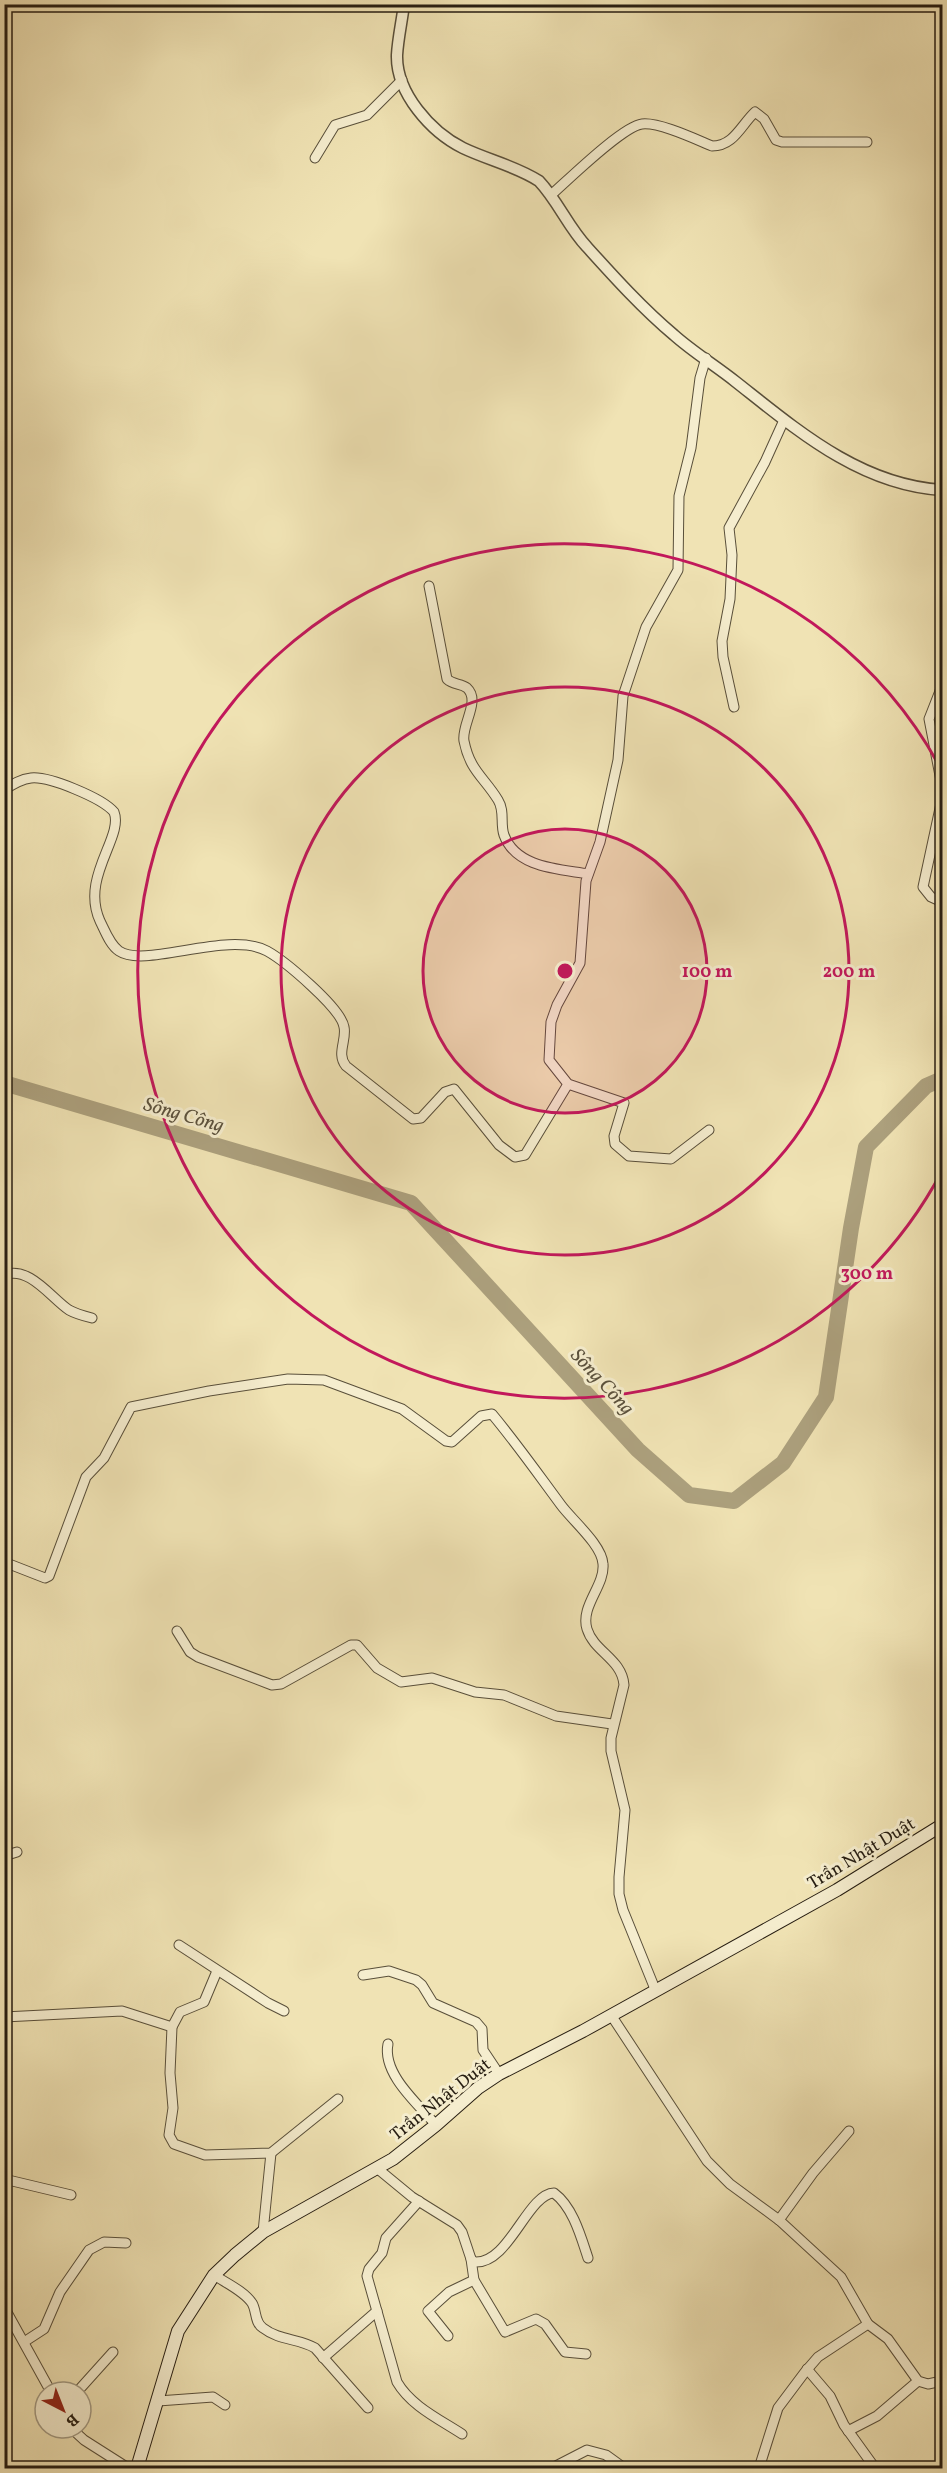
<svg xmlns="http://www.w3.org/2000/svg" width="947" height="2473" viewBox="0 0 947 2473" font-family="Vollkorn,serif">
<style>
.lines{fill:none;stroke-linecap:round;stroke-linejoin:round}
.river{stroke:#aca07d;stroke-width:16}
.minor-casing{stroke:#594f3a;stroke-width:11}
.tertiary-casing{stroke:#594f3a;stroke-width:13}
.secondary-casing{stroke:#271e12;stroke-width:14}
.minor{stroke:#f5edce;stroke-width:9}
.tertiary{stroke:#f5edce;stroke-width:10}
.secondary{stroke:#f5edce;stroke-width:12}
.ring{fill:none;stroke:#c2185b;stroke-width:3}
.labels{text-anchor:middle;stroke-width:6;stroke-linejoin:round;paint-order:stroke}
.street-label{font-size:18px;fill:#271e12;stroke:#f5edce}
.water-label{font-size:20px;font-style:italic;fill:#5c523d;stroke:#f5edce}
.centre{fill:#c2185b;stroke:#f5edce;stroke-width:3}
.ring-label{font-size:18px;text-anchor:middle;font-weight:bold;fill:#c2185b;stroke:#f5edce;stroke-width:6;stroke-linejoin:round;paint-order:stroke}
</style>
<rect width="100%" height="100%" fill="#f0e3b4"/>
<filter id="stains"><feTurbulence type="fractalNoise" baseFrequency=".00333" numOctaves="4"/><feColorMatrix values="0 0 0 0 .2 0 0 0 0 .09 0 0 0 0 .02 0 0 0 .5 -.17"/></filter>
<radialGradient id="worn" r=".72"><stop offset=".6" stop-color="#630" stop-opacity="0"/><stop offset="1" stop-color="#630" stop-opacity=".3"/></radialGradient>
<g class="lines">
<path class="river" d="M 4,1083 L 411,1203 L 638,1450 L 689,1495 L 734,1501 L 783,1463 L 826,1397 L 851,1228 L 866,1147 L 926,1086 L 942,1079"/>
<g class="minor-casing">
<g id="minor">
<path d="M 315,158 L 335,125 L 367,115 L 402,80"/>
<path d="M 551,195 C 568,180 623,126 642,124 C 659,122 695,139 712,146 C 734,146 741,125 755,112 L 764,119 L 776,140 L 782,142 L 867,142"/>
<path d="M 706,358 L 700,378 L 691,448 L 679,496 L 678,570 L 646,627 L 623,696 L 618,760 L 600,842 L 586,881 L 580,963 L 557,1005 L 551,1022 L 549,1060 L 568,1084 L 624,1103 L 614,1136 L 615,1144 L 629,1156 L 671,1159 L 709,1130"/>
<path d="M 429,586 L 447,679 C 453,685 461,683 467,688 C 481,701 461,725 464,741 C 470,771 484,777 498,800 C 505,811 500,824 504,835 C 516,868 559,869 588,874"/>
<path d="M 942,686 L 929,719 L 942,786"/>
<path d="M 734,707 L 723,657 L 722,641 L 730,599 L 732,555 L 729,528 L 765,462 L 784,420"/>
<path d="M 4,790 C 13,784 21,779 31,778 C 49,776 102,798 114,812 C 124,837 80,877 100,921 C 105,931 110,945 119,951 C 145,969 228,930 267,951 C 285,961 341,1008 344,1027 C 347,1040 336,1054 346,1066 L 413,1119 L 421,1118 L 445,1092 L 454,1089 L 499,1145 L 515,1157 L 525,1155 L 568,1084"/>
<path d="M 942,799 L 923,887 L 931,897 L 942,902"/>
<path d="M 4,1275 C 29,1265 51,1298 69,1310 C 76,1314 84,1316 92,1318"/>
<path d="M 4,1562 L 45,1578 L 49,1576 L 86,1477 L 104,1458 L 131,1407 L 209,1391 L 288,1379 L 324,1380 L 402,1409 L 446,1441 L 452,1442 L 481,1416 L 492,1414 C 517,1444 538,1474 561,1505 C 572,1520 602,1545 603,1564 C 605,1586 580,1606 587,1629 C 594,1652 622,1659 624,1685 L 611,1738 L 611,1751 L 625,1810 L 619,1877 L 619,1894 L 623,1910 L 655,1989"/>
<path d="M 177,1631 L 190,1652 L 198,1657 L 272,1685 L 281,1684 L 351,1645 L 357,1645 L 377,1668 L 401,1682 L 432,1678 L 475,1692 L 504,1695 L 556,1716 L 612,1724"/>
<path d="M 4,1856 L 17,1852"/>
<path d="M 179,1945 L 268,2003 L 284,2011"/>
<path d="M 217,1971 L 204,2002 L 180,2012 L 172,2027 L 170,2073 L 173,2108 L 169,2135 L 174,2144 L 205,2155 L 271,2153 L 338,2099"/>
<path d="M 363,1975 L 389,1971 L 416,1980 L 422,1985 L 433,2003 L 476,2022 L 482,2029 L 483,2050 L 499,2074"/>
<path d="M 611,2015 L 707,2161 L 730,2184 L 779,2220 L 841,2277 L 868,2324 L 888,2339 L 918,2381 L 928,2384 L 942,2381"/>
<path d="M 4,2017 L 122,2011 L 172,2027"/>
<path d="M 388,2044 C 382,2074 418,2104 436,2125"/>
<path d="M 378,2169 L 412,2197 L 457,2225 L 462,2232 L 471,2259 L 474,2280 L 505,2332 L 536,2319 L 545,2324 L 565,2352 L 586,2354"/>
<path d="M 4,2179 L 71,2195"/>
<path d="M 419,2201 L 386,2238 L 382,2253 L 369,2269 L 367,2276 L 397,2382 C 411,2406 439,2419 462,2434"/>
<path d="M 779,2220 L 813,2173 L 849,2131"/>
<path d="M 263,2232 L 271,2153"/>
<path d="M 471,2259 L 474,2262 C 509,2265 527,2194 554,2193 C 573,2207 581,2237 588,2258"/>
<path d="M 214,2275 C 226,2283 244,2291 252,2303 C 257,2311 254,2322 263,2328 C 280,2341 298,2338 315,2348 L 368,2408"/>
<path d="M 4,2307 L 51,2392"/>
<path d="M 448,2336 L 428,2311 L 449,2292 L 474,2280"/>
<path d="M 24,2342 L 44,2329 L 60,2292 L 89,2250 L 104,2242 L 126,2243"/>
<path d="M 323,2358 L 377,2311"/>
<path d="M 807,2369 L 830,2396 L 844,2425 L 875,2468"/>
<path d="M 77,2392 L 113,2352"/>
<path d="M 158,2401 L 213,2397 L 225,2405"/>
<path d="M 71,2428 L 84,2440 L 128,2468"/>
<path d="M 848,2431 L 877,2416 L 918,2381"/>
<path d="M 552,2468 L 587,2450 L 606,2455 L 624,2468"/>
<path d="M 759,2468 L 778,2408 L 805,2372 L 818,2357 L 868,2324"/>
</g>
</g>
<g class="tertiary-casing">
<path id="tertiary" d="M 404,4 C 402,21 398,38 397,55 C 396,93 431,132 463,148 C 488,160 516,166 539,181 C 558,201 568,227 587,247 C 614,277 643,309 674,335 C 693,352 716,366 736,382 C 797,430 860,485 942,490"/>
</g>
<g class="secondary-casing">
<path id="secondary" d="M 137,2468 L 178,2331 L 214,2275 L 235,2255 L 263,2232 L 393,2159 L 436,2125 L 478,2088 L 499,2074 L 583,2031 L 837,1890 L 942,1825"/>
</g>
<use href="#minor" class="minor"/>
<use href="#tertiary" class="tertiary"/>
<use href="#secondary" class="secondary"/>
</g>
<circle cx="565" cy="971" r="142" fill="#c2185b" fill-opacity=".12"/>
<g class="ring">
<circle cx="565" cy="971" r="142"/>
<circle cx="565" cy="971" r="284"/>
<path d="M942 1171A427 427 0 1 1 942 771"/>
</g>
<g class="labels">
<g class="street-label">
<text transform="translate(861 1853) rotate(-31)" y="6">Trần Nhật Duật</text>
<text transform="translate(440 2099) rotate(-38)" y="6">Trần Nhật Duật</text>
</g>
<g class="water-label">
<text transform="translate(184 1114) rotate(16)" y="7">Sông Công</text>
<text transform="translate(603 1381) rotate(47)" y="7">Sông Công</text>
</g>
</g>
<circle cx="565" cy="971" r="9" class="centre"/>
<g class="ring-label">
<text x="707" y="977">100 m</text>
<text x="849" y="977">200 m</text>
<text x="867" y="1279">300 m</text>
</g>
<rect width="947" height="2473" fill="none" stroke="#f0e3b4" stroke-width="24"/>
<rect x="6" y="6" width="935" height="2461" fill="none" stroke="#271e12" stroke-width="3"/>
<rect x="12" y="12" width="923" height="2449" fill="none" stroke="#271e12" stroke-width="1.5"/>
<g transform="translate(63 2410) rotate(138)"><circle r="28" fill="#f5edce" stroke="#a39a83" stroke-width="1.5"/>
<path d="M0-4.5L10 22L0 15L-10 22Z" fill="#8f2418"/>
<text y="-9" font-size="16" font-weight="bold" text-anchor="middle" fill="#271e12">B</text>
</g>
<rect width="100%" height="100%" filter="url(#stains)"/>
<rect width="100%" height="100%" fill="url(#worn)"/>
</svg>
